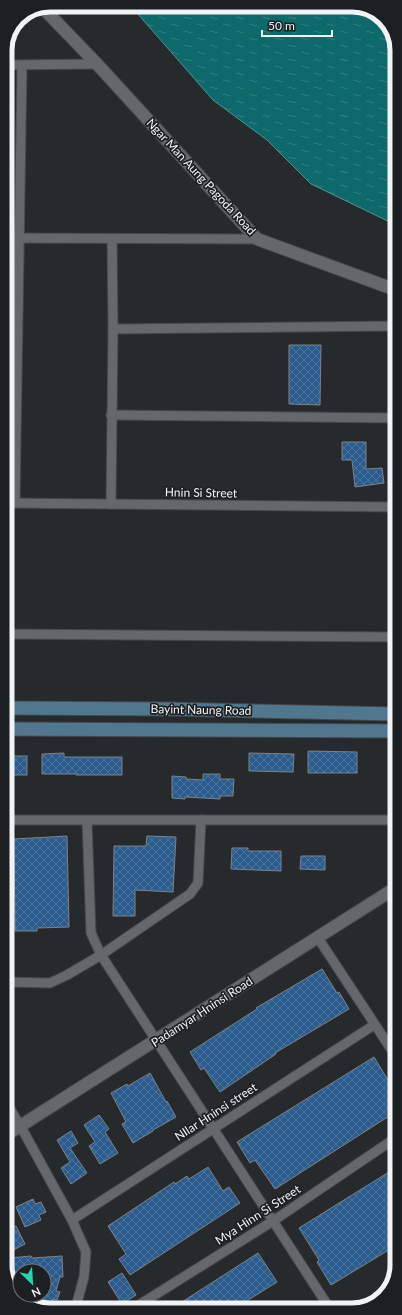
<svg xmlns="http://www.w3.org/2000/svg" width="402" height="1315" viewBox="0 0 402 1315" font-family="Lato,sans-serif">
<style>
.water{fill:url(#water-ripples);stroke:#529294}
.building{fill:url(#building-cross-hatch);stroke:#7e8286}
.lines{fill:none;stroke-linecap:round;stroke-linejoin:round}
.minor-casing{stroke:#46484b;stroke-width:11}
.tertiary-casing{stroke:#46484b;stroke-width:14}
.secondary-casing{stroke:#46484b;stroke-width:15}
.minor{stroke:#64676b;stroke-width:9}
.tertiary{stroke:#64676b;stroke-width:12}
.secondary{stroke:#50778d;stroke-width:13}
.labels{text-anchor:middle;stroke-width:3.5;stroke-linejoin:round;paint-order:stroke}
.street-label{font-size:12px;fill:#f1f3f5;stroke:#1d2023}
.rim{fill:none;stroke:#f1f3f5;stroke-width:5}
</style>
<defs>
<pattern id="water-ripples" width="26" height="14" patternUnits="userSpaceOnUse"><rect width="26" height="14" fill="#0e696a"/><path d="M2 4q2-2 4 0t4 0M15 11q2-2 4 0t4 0" fill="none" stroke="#327f80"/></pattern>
<pattern id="building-cross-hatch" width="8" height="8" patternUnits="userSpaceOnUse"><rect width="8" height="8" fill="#2b5c8d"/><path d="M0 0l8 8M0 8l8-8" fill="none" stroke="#4a749e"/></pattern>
</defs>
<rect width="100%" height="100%" fill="#272a2d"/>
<path class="water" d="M 130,5 L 355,5 L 382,16 L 396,38 L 396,225 L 311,184 L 267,140 L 213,100 Z"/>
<g class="building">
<path d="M 289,345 L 321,345 L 320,405 L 289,404 Z"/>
<path d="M 342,442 L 366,442 L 366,469 L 382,468 L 384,483 L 355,487 L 352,460 L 342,460 Z"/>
<path d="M 308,751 L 357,752 L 357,773 L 308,773 Z"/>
<path d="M 64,753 L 64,757 L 122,757 L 122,775 L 76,775 L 76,774 L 42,774 L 42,754 Z"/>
<path d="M 249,753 L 294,754 L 293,772 L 249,771 Z"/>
<rect x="7" y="756" width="20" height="19"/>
<path d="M 203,774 L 220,774 L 220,779 L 234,779 L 233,796 L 220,796 L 220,799 L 185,797 L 185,799 L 172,798 L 172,776 L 186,777 L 186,779 L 203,780 Z"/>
<path d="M 67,836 L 69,927 L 37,928 L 37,931 L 15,931 L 14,839 Z"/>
<path d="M 147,836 L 176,837 L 173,892 L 135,890 L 135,916 L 113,916 L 114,846 L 146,846 Z"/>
<path d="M 232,848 L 248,848 L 248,851 L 281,851 L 281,871 L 231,869 Z"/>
<path d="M 301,856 L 325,856 L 325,870 L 300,869 Z"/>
<path d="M 322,969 L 337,993 L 339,992 L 349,1009 L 275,1053 L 276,1054 L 220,1092 L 204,1068 L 201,1070 L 190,1052 L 257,1009 L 256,1008 Z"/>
<path d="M 374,1057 L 391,1085 L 397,1081 L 397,1111 L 275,1189 L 255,1160 L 250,1163 L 237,1142 Z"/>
<path d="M 150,1073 L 166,1102 L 167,1101 L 176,1117 L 153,1130 L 153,1131 L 133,1143 L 122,1124 L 126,1122 L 111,1093 L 127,1084 L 128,1086 Z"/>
<path d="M 99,1115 L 109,1129 L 105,1132 L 118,1153 L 100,1164 L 89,1146 L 95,1142 L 84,1125 Z"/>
<path d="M 71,1131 L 78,1143 L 70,1148 L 87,1173 L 71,1184 L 61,1168 L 70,1162 L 57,1140 Z"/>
<path d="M 208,1167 L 223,1191 L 229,1187 L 240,1203 L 130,1275 L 119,1259 L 126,1254 L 108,1226 L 174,1182 L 175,1184 L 187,1176 L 189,1179 Z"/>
<path d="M 397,1167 L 397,1245 L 331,1285 L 317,1262 L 319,1260 L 299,1228 Z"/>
<path d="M 33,1199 L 35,1204 L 41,1202 L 46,1212 L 39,1215 L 41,1220 L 25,1227 L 16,1207 Z"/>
<path d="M 16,1226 L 25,1244 L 6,1254 L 6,1231 Z"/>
<path d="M 258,1253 L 277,1282 L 234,1309 L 171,1309 Z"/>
<path d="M 31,1256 L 32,1258 L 62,1256 L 63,1277 L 60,1277 L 56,1291 L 60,1292 L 57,1300 L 54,1299 L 51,1305 L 22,1298 L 23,1295 L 44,1295 L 44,1271 L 20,1271 L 20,1278 L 11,1278 L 9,1258 Z"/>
<path d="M 122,1273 L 136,1295 L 122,1304 L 108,1282 Z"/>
</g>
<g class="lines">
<g class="minor-casing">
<g id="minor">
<path d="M 5,65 L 97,64"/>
<path d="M 5,238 L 257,239"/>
<path d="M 113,329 L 396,326"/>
<path d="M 111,415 L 396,418"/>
<path d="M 6,503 L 396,507"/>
<path d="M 15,503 L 22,66"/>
<path d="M 111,504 L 113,329 L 112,239"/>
<path d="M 6,634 L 396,637"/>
<path d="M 6,820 L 396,820"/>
<path d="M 87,821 L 91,933 L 101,955 L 330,1309"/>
<path d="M 318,938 L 397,1058"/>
<path d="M 6,982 L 50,983 L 67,975 L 101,955 L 190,894 L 198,883 L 201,820"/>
<path d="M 6,1102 L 21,1127 L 72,1220 L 86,1252 L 84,1277 L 75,1310"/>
<path d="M 72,1220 L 374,1025"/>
<path d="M 131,1310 L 273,1221 L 397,1137"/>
</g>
</g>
<g class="tertiary-casing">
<g id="tertiary">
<path d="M 43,8 L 97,64 L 257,239 L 396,290"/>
<path d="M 6,1135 L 397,887"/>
</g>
</g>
<g class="secondary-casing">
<g id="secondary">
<path d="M 6,708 L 168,709 L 396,714"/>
<path d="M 6,729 L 396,731"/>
</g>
</g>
<use href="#minor" class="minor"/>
<use href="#tertiary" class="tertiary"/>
<use href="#secondary" class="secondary"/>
</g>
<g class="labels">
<g class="street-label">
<text transform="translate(201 177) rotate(47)" y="4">Ngar Man Aung Pagoda Road</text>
<text transform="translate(201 493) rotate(1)" y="4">Hnin Si Street</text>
<text transform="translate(201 710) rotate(1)" y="4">Bayint Naung Road</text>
<text transform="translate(202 1012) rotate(-33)" y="4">Padamyar Hninsi Road</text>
<text transform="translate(216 1112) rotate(-33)" y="4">NIlar Hninsi street</text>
<text transform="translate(258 1215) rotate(-33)" y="4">Mya Hinn Si Street</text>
</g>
</g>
<path d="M0 0H402V1315H0ZM50 12H352A38 38 0 0 1 390 50V1265A38 38 0 0 1 352 1303H50A38 38 0 0 1 12 1265V50A38 38 0 0 1 50 12Z" fill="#1d2023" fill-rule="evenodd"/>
<path class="rim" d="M50 12H352A38 38 0 0 1 390 50V1265A38 38 0 0 1 352 1303H50A38 38 0 0 1 12 1265V50A38 38 0 0 1 50 12Z"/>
<g transform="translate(32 1283) rotate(155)"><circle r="19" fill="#1d2023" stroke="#727477"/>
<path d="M0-3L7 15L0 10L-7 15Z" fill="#22d5af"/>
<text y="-6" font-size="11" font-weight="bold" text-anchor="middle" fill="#f1f3f5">N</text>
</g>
<path d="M262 30v6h70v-6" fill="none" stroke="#f1f3f5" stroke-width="2"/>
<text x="268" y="30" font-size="12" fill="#f1f3f5" stroke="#1d2023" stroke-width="3" paint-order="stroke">50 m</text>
</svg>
